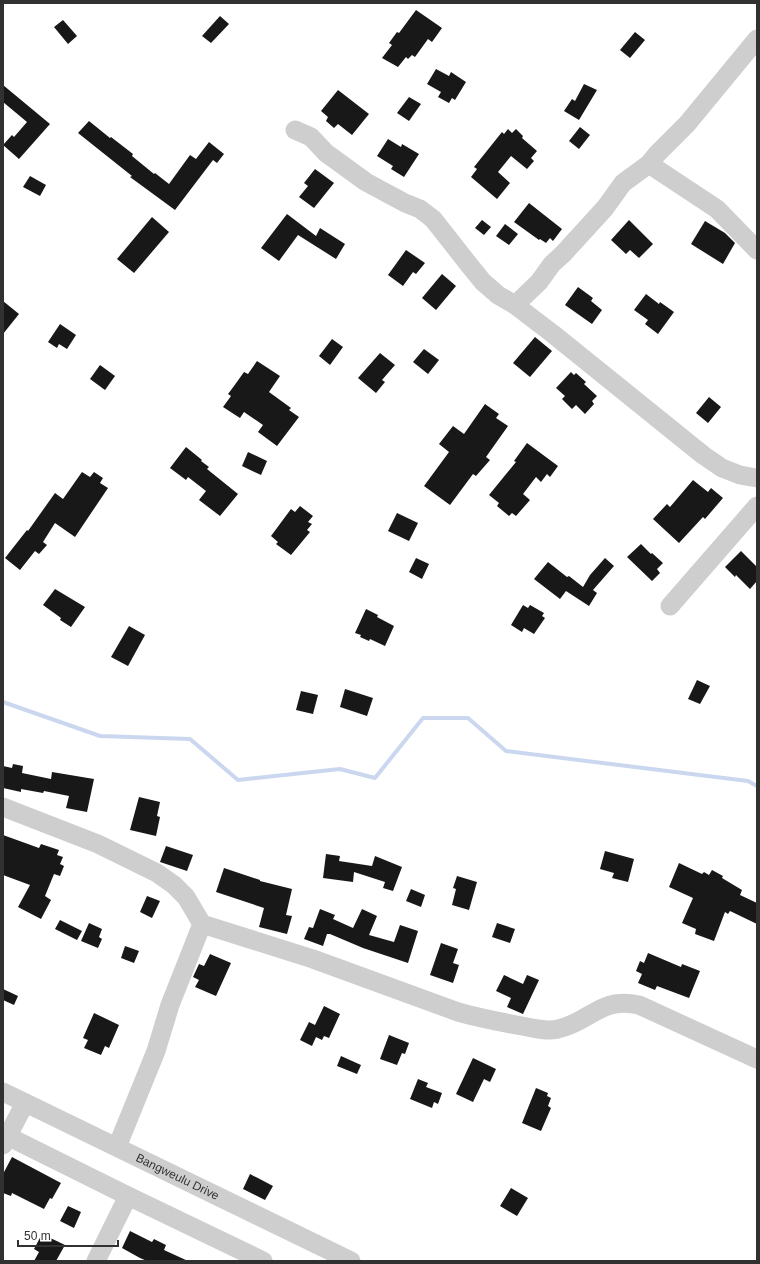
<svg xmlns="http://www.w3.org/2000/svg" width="760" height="1264" viewBox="0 0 760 1264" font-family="Helvetica,sans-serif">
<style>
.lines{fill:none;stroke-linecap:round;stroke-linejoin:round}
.stream{stroke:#cad7ef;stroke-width:4}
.building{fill:#181818}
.minor{stroke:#cecece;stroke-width:19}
.labels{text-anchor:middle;stroke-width:4;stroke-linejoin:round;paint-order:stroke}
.street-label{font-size:12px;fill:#313131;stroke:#fff}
</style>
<rect width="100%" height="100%" fill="#fff"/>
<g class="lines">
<path class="stream" d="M 3,702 L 100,736 L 190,739 L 238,780 L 340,769 L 375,778 L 423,718 L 468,718 L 506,751 L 748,781 L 757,786"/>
</g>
<g class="building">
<path d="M 416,10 L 442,28 L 432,42 L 428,39 L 415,57 L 412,55 L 408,59 L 406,57 L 398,67 L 382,58 L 392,45 L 389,43 L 397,32 L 399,33 Z"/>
<path d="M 220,16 L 229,24 L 211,43 L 202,36 Z"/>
<path d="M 63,20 L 77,36 L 68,44 L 54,27 Z"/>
<path d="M 635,32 L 645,40 L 630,58 L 620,50 Z"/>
<path d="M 436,69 L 449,76 L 451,72 L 466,82 L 455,100 L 452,98 L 449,103 L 438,97 L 441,92 L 427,84 Z"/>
<path d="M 584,84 L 597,90 L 579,120 L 564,111 L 572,99 L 575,101 Z"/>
<path d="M 3,85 L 50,124 L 19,159 L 3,145 L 12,135 L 14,137 L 27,122 L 3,102 Z"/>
<path d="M 338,90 L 369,114 L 352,135 L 338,124 L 334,128 L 326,121 L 328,117 L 321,111 Z"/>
<path d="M 409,97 L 421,104 L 409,121 L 397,113 Z"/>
<path d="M 89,121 L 110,138 L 111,137 L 133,154 L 132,156 L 154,174 L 155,173 L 169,184 L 190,155 L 196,159 L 209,142 L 224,154 L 217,163 L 213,160 L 175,210 L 130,177 L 132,176 L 78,133 Z"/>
<path d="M 580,127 L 590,135 L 579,149 L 569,141 Z"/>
<path d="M 508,129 L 512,133 L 516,129 L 523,136 L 522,138 L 537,151 L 531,158 L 534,161 L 527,169 L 511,156 L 498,172 L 510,183 L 497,199 L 471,177 L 477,169 L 474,167 L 502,132 L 504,134 Z"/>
<path d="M 388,139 L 401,147 L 402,144 L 419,154 L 404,177 L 391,169 L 393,166 L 377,156 Z"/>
<path d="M 315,169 L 334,183 L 314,208 L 299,197 L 308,186 L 304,183 Z"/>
<path d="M 30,176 L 46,185 L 40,196 L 23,187 Z"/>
<path d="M 529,203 L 562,229 L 553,241 L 550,238 L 546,243 L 540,239 L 539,240 L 514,222 Z"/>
<path d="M 287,214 L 316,236 L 320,228 L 345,244 L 336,259 L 298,235 L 279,261 L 261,248 Z"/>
<path d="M 152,217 L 169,232 L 134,273 L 117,259 Z"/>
<path d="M 482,220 L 491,227 L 484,235 L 475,228 Z"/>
<path d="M 629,220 L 653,244 L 639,258 L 630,250 L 626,254 L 611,240 Z"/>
<path d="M 705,221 L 725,233 L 735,243 L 723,264 L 691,244 Z"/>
<path d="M 505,224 L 518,234 L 509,245 L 496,236 Z"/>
<path d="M 406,250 L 425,263 L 416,274 L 413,272 L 403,286 L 388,275 Z"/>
<path d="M 442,274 L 456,286 L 436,310 L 422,298 Z"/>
<path d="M 578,287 L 593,298 L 591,301 L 602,310 L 592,324 L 565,305 Z"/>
<path d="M 646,294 L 659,304 L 660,302 L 674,312 L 658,334 L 645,324 L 648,320 L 634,310 Z"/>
<path d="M 3,301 L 19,314 L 3,334 Z"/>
<path d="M 60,324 L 76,335 L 67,349 L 59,344 L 57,348 L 48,342 Z"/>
<path d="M 535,337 L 552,351 L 530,377 L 513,363 Z"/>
<path d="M 332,339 L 343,347 L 330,365 L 319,356 Z"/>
<path d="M 424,349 L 439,360 L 428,374 L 413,362 Z"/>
<path d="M 380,353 L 395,365 L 382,380 L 385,382 L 376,393 L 358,378 Z"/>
<path d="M 257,361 L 280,376 L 269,392 L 291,408 L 289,410 L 299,417 L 277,446 L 258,432 L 263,425 L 244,412 L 240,418 L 223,407 L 231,396 L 228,394 L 234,386 L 244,372 L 248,374 Z"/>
<path d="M 100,365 L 115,376 L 105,390 L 90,379 Z"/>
<path d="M 571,372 L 574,375 L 576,373 L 586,382 L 584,384 L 597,396 L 592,401 L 594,404 L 585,414 L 576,405 L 572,409 L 562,399 L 565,396 L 556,388 Z"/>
<path d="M 709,397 L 721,407 L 708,423 L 696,413 Z"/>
<path d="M 485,404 L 499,414 L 496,418 L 508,426 L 486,457 L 490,460 L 476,476 L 473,474 L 450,505 L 424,486 L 449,452 L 439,444 L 453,426 L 464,434 Z"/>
<path d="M 527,443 L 558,466 L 550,477 L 547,474 L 541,482 L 536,477 L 523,494 L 530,500 L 516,516 L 512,513 L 509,516 L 497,506 L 499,503 L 489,495 L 516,462 L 514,461 Z"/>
<path d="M 186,447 L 202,460 L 201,461 L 209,467 L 207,469 L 238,494 L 220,516 L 199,500 L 206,491 L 188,477 L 186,480 L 170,468 Z"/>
<path d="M 248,452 L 267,461 L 261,475 L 242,466 Z"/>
<path d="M 82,472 L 90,477 L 94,472 L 103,478 L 100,483 L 108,488 L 75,537 L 55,523 L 43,542 L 47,545 L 39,554 L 35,551 L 20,570 L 5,558 L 27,530 L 28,531 L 55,493 L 63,499 Z"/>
<path d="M 693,480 L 708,492 L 711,488 L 723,498 L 705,519 L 703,517 L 679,543 L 653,519 L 667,504 L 670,507 Z"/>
<path d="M 300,506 L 313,516 L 308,522 L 312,524 L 307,530 L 310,532 L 291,555 L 276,544 L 278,542 L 271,536 L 291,509 L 295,512 Z"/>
<path d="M 397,513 L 418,523 L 409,541 L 388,531 Z"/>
<path d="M 641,544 L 651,554 L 652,553 L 663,563 L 657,569 L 660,573 L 652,581 L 627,557 Z"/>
<path d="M 741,551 L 757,567 L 757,581 L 750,589 L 736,575 L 735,577 L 725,567 Z"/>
<path d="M 416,558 L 429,564 L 422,579 L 409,572 Z"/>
<path d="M 605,558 L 614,566 L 593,590 L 597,593 L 589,606 L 566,591 L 560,599 L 534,579 L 548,562 L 567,577 L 569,576 L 583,587 L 590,575 Z"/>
<path d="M 55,589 L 85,607 L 71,627 L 60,620 L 61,618 L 43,605 Z"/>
<path d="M 523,605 L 528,608 L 530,605 L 544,613 L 542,616 L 545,618 L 534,634 L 524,628 L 522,632 L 511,625 Z"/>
<path d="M 366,609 L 378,615 L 377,617 L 394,626 L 385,646 L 370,639 L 369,641 L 360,637 L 361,635 L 355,633 Z"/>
<path d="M 129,626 L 145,635 L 128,666 L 111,657 Z"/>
<path d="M 697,680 L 710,686 L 700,704 L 688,699 Z"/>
<path d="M 345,689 L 373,698 L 367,716 L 340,707 Z"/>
<path d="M 301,691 L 318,695 L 313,714 L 296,710 Z"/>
<path d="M 13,764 L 23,766 L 22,773 L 51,779 L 52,772 L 94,779 L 87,812 L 66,808 L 69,796 L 44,791 L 43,793 L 21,789 L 21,792 L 3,788 L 3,766 L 12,768 Z"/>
<path d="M 139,797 L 160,802 L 157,816 L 160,817 L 156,836 L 130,830 Z"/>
<path d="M 3,835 L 39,848 L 41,844 L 59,850 L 57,855 L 63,857 L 60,864 L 64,866 L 60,876 L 54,874 L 45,896 L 51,900 L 41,919 L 18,907 L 30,885 L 3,875 Z"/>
<path d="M 166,846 L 193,855 L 187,871 L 160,862 Z"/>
<path d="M 605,851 L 634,859 L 628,882 L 612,878 L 614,873 L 600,869 Z"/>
<path d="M 326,854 L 340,856 L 339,861 L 372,866 L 375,856 L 402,867 L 393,891 L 383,888 L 385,882 L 354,872 L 353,882 L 323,878 Z"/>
<path d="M 679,863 L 702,874 L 704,872 L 709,875 L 712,870 L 723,876 L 722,878 L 742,890 L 740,895 L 757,903 L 757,924 L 730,911 L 728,914 L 725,912 L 714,941 L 695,934 L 696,929 L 682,923 L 693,898 L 669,887 Z"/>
<path d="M 224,868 L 260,880 L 260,881 L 292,889 L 286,915 L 292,916 L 287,934 L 259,927 L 264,908 L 216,892 Z"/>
<path d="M 457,876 L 477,882 L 469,910 L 452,905 L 456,889 L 453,888 Z"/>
<path d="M 411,889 L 425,895 L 421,907 L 406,901 Z"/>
<path d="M 147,896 L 160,901 L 152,918 L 140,912 Z"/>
<path d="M 320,909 L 335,915 L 333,919 L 353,928 L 362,909 L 377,916 L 369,935 L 394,942 L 400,925 L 418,931 L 408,963 L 363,948 L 330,934 L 327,934 L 323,946 L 304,939 L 309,927 L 313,928 Z"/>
<path d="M 60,920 L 82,931 L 77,940 L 55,929 Z"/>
<path d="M 89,923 L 102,929 L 99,937 L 102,939 L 98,948 L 81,941 Z"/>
<path d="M 497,923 L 515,929 L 510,943 L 492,937 Z"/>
<path d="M 441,943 L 458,949 L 453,963 L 459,965 L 453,983 L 430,975 Z"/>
<path d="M 125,946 L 139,951 L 134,963 L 121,958 Z"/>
<path d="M 648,953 L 681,967 L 682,964 L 700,971 L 689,998 L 657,986 L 655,990 L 638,983 L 642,974 L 636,971 L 640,961 L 644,963 Z"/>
<path d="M 210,954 L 231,963 L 216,996 L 195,987 L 199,980 L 193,977 L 199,964 L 204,966 Z"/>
<path d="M 504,975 L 523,984 L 527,975 L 539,980 L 523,1014 L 507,1007 L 511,998 L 496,991 Z"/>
<path d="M 3,989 L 18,996 L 14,1005 L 3,1000 Z"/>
<path d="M 324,1006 L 340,1014 L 329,1038 L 324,1036 L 322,1040 L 316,1037 L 312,1046 L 300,1040 L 309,1022 L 315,1025 Z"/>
<path d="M 94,1013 L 119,1025 L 109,1048 L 105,1046 L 101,1055 L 84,1048 L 88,1040 L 83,1038 Z"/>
<path d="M 389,1035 L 409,1043 L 405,1054 L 402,1053 L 397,1065 L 380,1059 Z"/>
<path d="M 341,1056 L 361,1065 L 357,1074 L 337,1066 Z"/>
<path d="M 473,1058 L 496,1069 L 490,1082 L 484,1079 L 473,1102 L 456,1094 Z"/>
<path d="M 418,1079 L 428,1083 L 426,1087 L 442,1093 L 438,1104 L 434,1102 L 432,1108 L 410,1099 Z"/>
<path d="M 536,1088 L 548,1093 L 547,1096 L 551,1098 L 548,1106 L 551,1108 L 541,1131 L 522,1123 Z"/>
<path d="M 12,1157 L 61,1183 L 52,1199 L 50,1198 L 44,1209 L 12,1193 L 11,1196 L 3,1193 L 3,1174 Z"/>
<path d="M 250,1174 L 273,1186 L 265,1200 L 243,1189 Z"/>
<path d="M 511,1188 L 528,1198 L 517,1216 L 500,1206 Z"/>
<path d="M 68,1206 L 81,1212 L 74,1228 L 60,1221 Z"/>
<path d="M 130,1231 L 152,1242 L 154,1239 L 166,1245 L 164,1250 L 188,1261 L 147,1261 L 140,1258 L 122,1248 Z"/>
<path d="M 42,1234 L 65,1245 L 56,1261 L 34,1261 L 39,1252 L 34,1249 Z"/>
</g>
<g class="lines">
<g class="minor">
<path d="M 295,130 L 311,137 L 326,153 L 366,182 L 405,203 L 420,209 L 433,219 L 470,266 L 483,282 L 498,295 L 515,305 L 553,334 L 703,455 L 722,468 L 740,475 L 757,478"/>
<path d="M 649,164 L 717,209 L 757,250"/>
<path d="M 515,305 L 539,282 L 552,264 L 563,254 L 605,208 L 623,183 L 649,164 L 657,154 L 687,124 L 757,39"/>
<path d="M 670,606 L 757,506"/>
<path d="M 3,807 L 98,844 L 157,873 L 174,885 L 186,897 L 202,924 L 313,959 L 458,1012 C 479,1018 500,1022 522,1026 C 533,1028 546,1032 558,1029 C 591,1022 600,996 639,1005 L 757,1059"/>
<path id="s1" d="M 3,1092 L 351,1261"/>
<path d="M 3,1134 L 128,1196 L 263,1261"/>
<path d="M 3,1145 L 25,1103"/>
<path d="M 117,1147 L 156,1051 L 170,1005 L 202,924"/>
<path d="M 96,1261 L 128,1196"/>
</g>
</g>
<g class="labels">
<g class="street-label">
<text dy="4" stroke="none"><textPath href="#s1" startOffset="194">Bangweulu Drive</textPath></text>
</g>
</g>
<rect width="760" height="1264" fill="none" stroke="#313131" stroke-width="8"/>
<path d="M18 1240v6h100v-6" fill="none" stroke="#313131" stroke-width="2"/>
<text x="24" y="1240" font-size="12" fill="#313131" stroke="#ffffff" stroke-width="3" paint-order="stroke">50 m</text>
</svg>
